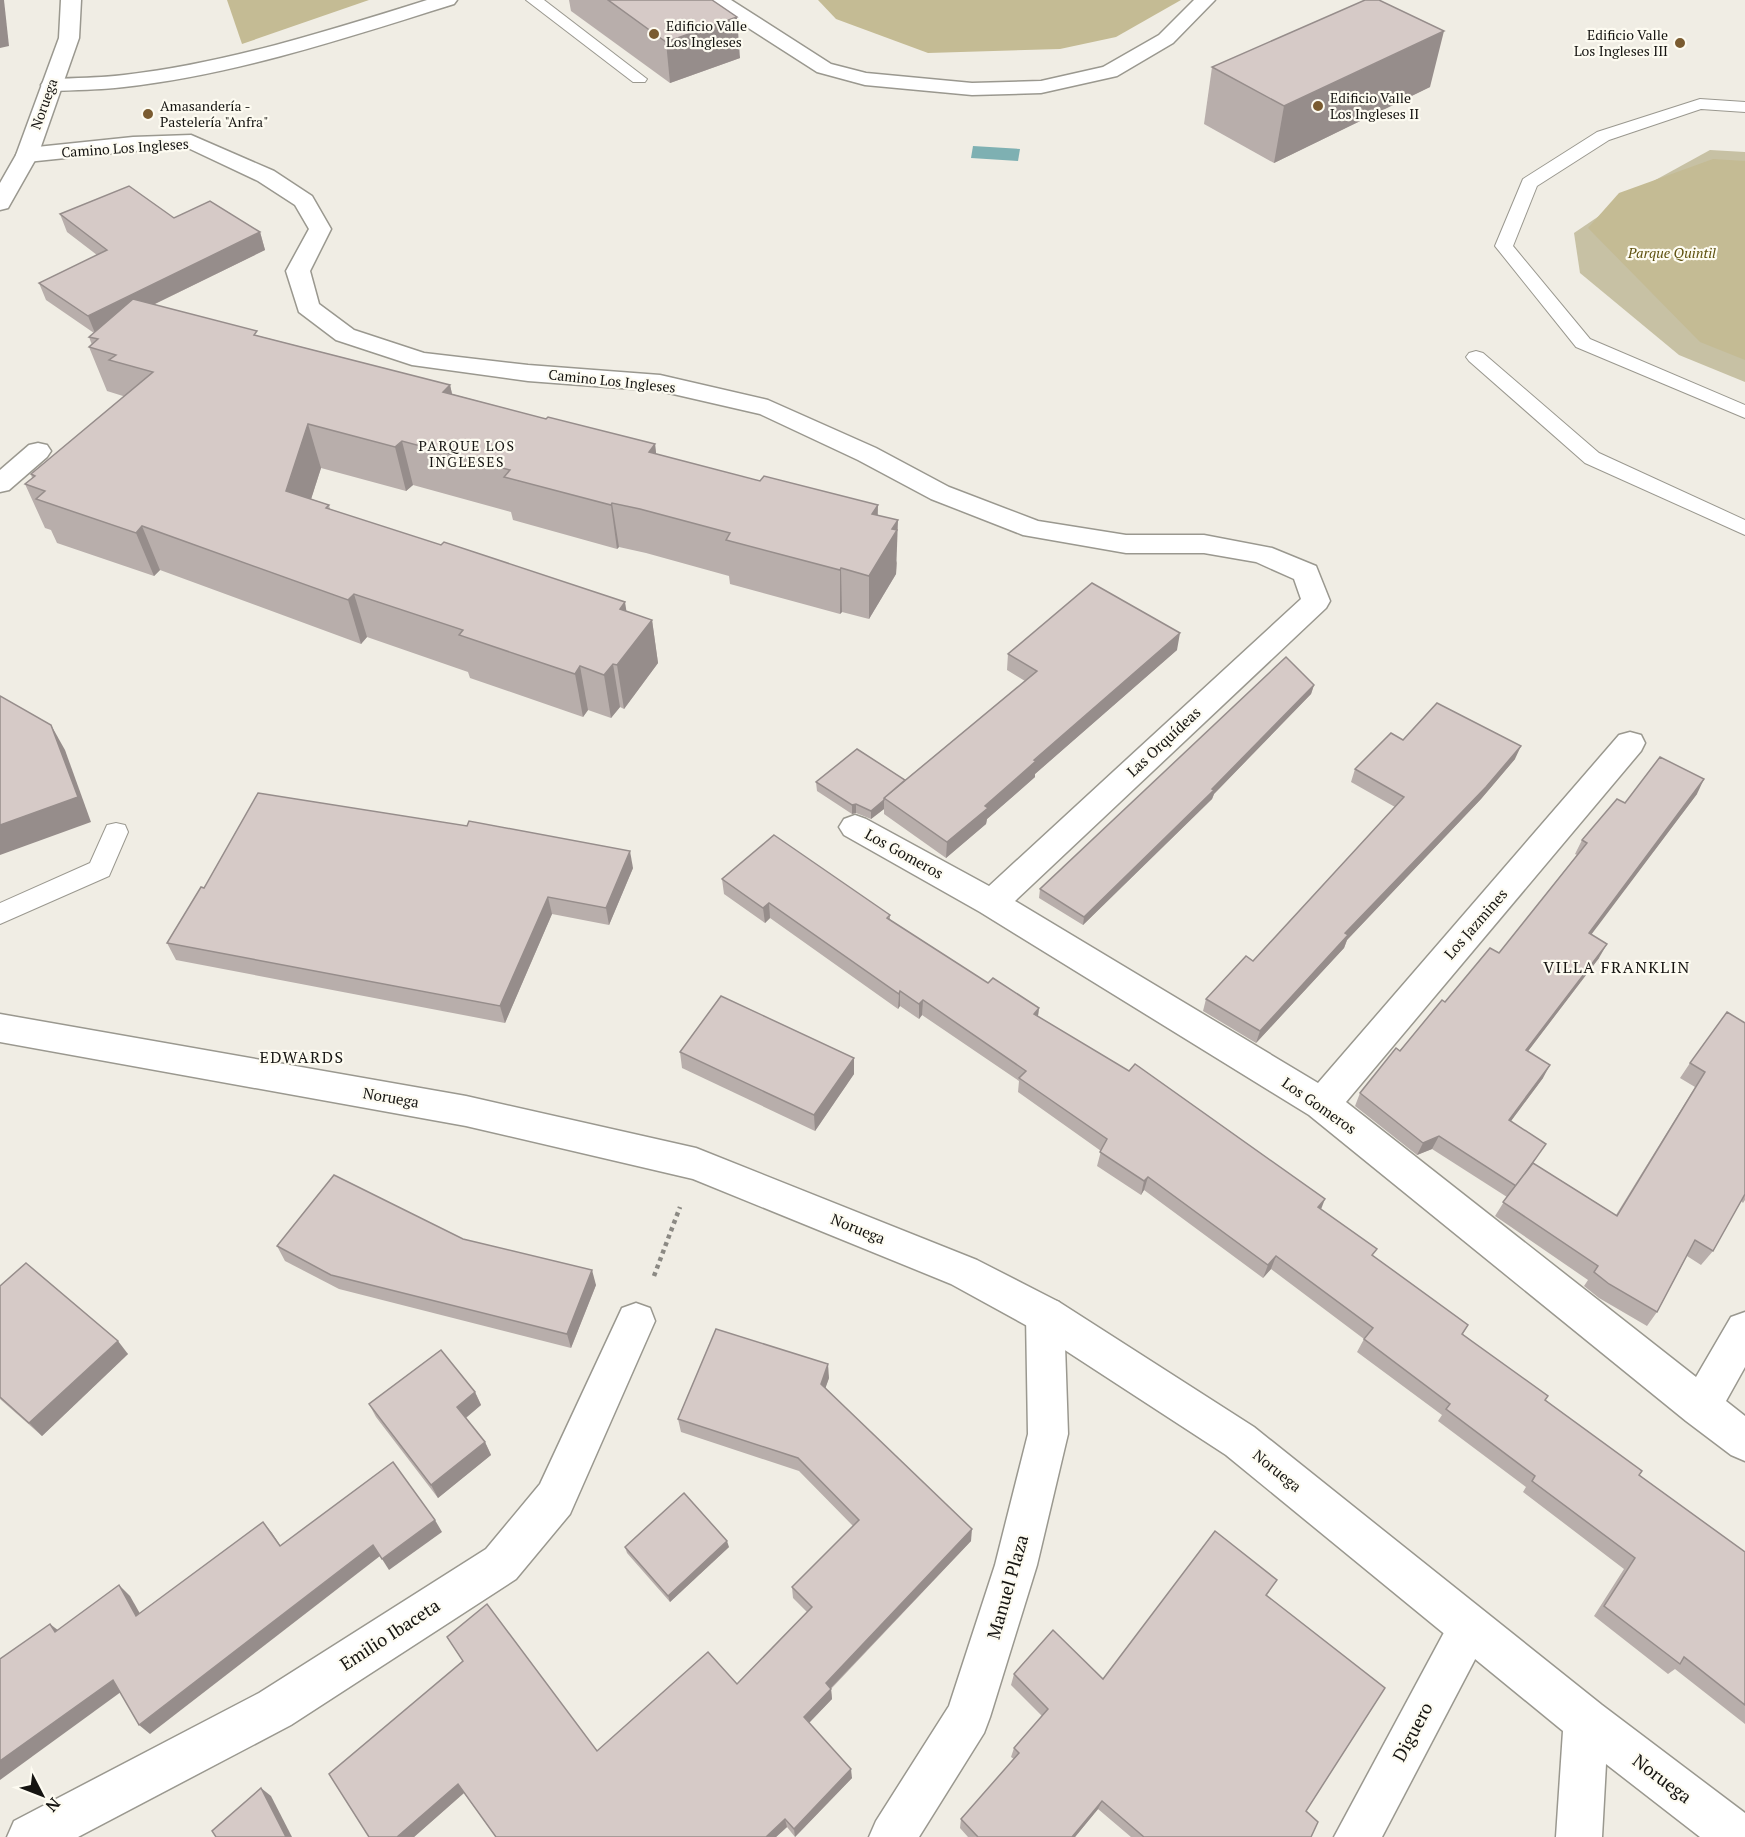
<svg xmlns="http://www.w3.org/2000/svg" width="1745" height="1837" viewBox="0 0 1745 1837" font-family="'PT Serif',serif">
<style>
.green{fill:#c7c1a4}
.forest{fill:#c4bb94}
.water{fill:#7eb0b2}
.lines{fill:none;stroke-linecap:round;stroke-linejoin:round}
.service-casing{stroke:#9a988f;stroke-width:2}
.minor-casing{stroke:#9a988f;stroke-width:3}
.secondary-casing{stroke:#9a988f;stroke-width:3}
.path{stroke:#8b8983;stroke-width:4.5;stroke-dasharray:4 4;stroke-linecap:butt}
.service{fill:#fff;fill-rule:evenodd}
.minor{fill:#fff;fill-rule:evenodd}
.secondary{fill:#fff;fill-rule:evenodd}
.wall{fill:#b8aeab}
.shaded-wall{fill:#968d8b}
.building{fill:#d6cac7;stroke:#968d8b;stroke-width:1.5}
.poi-dot{fill:#7a5b30;stroke:#fdfbf1;stroke-width:2}
.labels{text-anchor:middle;stroke-width:4.5;stroke-linejoin:round;paint-order:stroke}
.far-poi-label{font-size:14px;fill:#151411;stroke:#fdfbf1;text-anchor:start}
.far-street-label{font-size:14px;fill:#151411;stroke:#fdfbf1}
.far-park-label{font-size:14px;font-style:italic;fill:#5f5210;stroke:#fdfbf1}
.far-neighbourhood-label{font-size:14px;letter-spacing:1.5px;fill:#151411;stroke:#fdfbf1}
.street-label{font-size:15px;fill:#151411;stroke:#fdfbf1}
.neighbourhood-label{font-size:16px;letter-spacing:1.5px;fill:#151411;stroke:#fdfbf1}
.near-street-label{font-size:18px;fill:#151411;stroke:#fdfbf1}
</style>
<rect width="100%" height="100%" fill="#f0ede4"/>
<path class="green" d="M 1710,150 L 1745,152 L 1745,382 L 1679,355 L 1580,273 L 1574,233 L 1639,189 Z"/>
<g class="forest">
<path d="M 227,0 L 369,0 L 242,44 Z"/>
<path d="M 818,0 L 1181,0 L 1116,37 L 1060,49 L 928,53 L 836,19 Z"/>
<path d="M 1713,159 L 1745,161 L 1745,360 L 1700,342 L 1588,228 L 1619,193 Z"/>
</g>
<path class="water" d="M 973,146 L 1020,149 L 1018,161 L 971,158 Z"/>
<g class="lines">
<g class="service-casing">
<g id="service">
<path d="M 526,0 L 544,0 L 647,79 L 645,82 L 633,82 Z"/>
<path d="M 1700,99 L 1745,102 L 1745,112 L 1701,109 L 1609,140 L 1537,186 L 1513,246 L 1590,339 L 1745,405 L 1745,418 L 1576,347 L 1495,246 L 1523,179 L 1597,132 Z"/>
<path d="M 1476,351 L 1483,353 L 1599,453 L 1745,520 L 1745,535 L 1585,463 L 1469,361 L 1466,357 L 1469,353 Z"/>
<path d="M 116,823 L 125,825 L 128,832 L 109,876 L 0,924 L 0,903 L 90,863 L 107,825 Z"/>
</g>
</g>
<g class="minor-casing">
<g id="minor">
<path d="M 427,0 L 457,0 L 454,4 C 346,38 237,74 124,87 C 100,90 75,90 51,91 L 44,89 L 41,85 L 44,81 L 51,79 C 75,78 100,78 124,75 C 227,63 328,31 427,0 Z"/>
<path d="M 708,0 L 731,0 L 831,64 L 866,73 L 972,83 L 1041,81 L 1103,67 L 1159,35 L 1194,0 L 1215,0 L 1173,43 L 1117,76 L 1041,93 L 972,95 L 865,85 L 817,72 L 711,4 Z"/>
<path d="M 191,135 L 274,171 L 312,196 L 331,229 L 310,271 L 319,304 L 354,330 L 424,353 L 528,365 L 660,375 L 768,400 L 876,448 L 949,487 L 1038,521 L 1126,535 L 1204,535 L 1272,548 L 1316,566 L 1330,601 L 1326,608 L 1015,901 L 1318,1083 L 1619,735 L 1630,732 L 1641,735 L 1645,743 L 1641,751 L 1346,1102 L 1696,1377 L 1731,1317 L 1745,1312 L 1745,1367 L 1726,1401 L 1745,1416 L 1745,1461 L 1731,1455 L 1686,1421 L 1309,1115 L 980,912 L 844,835 L 839,827 L 844,819 L 855,815 L 866,819 L 989,886 L 1301,599 L 1294,579 L 1256,562 L 1204,553 L 1126,553 L 1023,535 L 931,499 L 858,460 L 760,414 L 660,391 L 528,381 L 412,365 L 336,340 L 299,312 L 286,271 L 309,229 L 295,205 L 258,181 L 188,148 L 133,151 L 27,162 L 19,160 L 16,155 L 19,150 L 27,148 L 133,137 Z"/>
<path d="M 38,443 L 47,445 L 51,451 L 47,457 L 9,490 L 0,492 L 0,470 L 29,445 Z"/>
<path d="M 1045,1297 L 1059,1302 L 1064,1315 L 1068,1434 L 1037,1565 L 990,1717 L 984,1733 L 919,1837 L 869,1837 L 876,1821 L 949,1706 L 995,1565 L 1028,1434 L 1026,1315 L 1031,1302 Z"/>
<path d="M 636,1303 L 650,1308 L 655,1321 L 570,1514 L 516,1579 L 291,1725 L 78,1837 L 7,1837 L 14,1821 L 259,1693 L 486,1549 L 540,1484 L 622,1308 Z"/>
<path d="M 1470,1605 L 1485,1612 L 1492,1627 L 1382,1837 L 1334,1837 L 1455,1612 Z"/>
</g>
</g>
<g class="secondary-casing">
<g id="secondary">
<path d="M 61,0 L 81,0 L 79,38 L 38,155 L 8,208 L 0,210 L 0,183 L 16,155 L 59,38 Z"/>
<path d="M 0,1014 L 466,1096 L 696,1148 L 977,1260 L 1059,1302 L 1254,1427 L 1602,1705 L 1745,1813 L 1745,1837 L 1700,1837 L 1606,1764 L 1602,1837 L 1556,1837 L 1563,1731 L 1226,1455 L 1031,1328 L 951,1284 L 693,1179 L 466,1126 L 0,1042 Z"/>
</g>
</g>
<path class="path" d="M 654,1276 L 680,1207"/>
<use href="#service" class="service"/>
<use href="#minor" class="minor"/>
<use href="#secondary" class="secondary"/>
</g>
<g class="wall">
<path d="M 569,0 L 712,0 L 740,58 L 670,83 L 571,11 Z"/>
<path d="M 1212,67 L 1430,87 L 1274,163 L 1204,124 Z"/>
<path d="M 60,214 L 174,218 L 260,232 L 265,250 L 153,305 L 259,336 L 450,385 L 452,394 L 546,419 L 655,444 L 656,454 L 878,515 L 897,563 L 896,574 L 869,619 L 842,612 L 840,614 L 730,584 L 729,576 L 646,553 L 619,547 L 617,549 L 513,520 L 511,512 L 413,485 L 406,491 L 321,468 L 311,499 L 329,505 L 330,509 L 652,620 L 658,663 L 624,709 L 620,707 L 611,718 L 588,710 L 583,717 L 470,678 L 468,672 L 367,637 L 361,644 L 160,570 L 154,576 L 57,543 L 51,530 L 45,528 L 25,484 L 32,478 L 31,474 L 124,397 L 123,396 L 107,391 L 89,347 L 92,345 L 89,337 L 94,333 L 46,300 L 39,283 L 97,255 L 67,232 Z"/>
<path d="M 1177,650 L 1035,774 L 1035,777 L 987,819 L 986,824 L 946,858 L 884,814 L 884,809 L 871,819 L 856,813 L 852,814 L 817,791 L 816,782 L 905,780 L 1025,681 L 1007,670 L 1008,654 Z"/>
<path d="M 1314,685 L 1311,694 L 1214,794 L 1212,799 L 1083,925 L 1039,898 L 1040,889 Z"/>
<path d="M 1403,740 L 1515,759 L 1481,799 L 1347,940 L 1344,948 L 1256,1043 L 1203,1011 L 1206,999 L 1253,961 L 1395,807 L 1351,782 L 1355,769 Z"/>
<path d="M 1697,794 L 1591,934 L 1599,958 L 1528,1051 L 1543,1078 L 1511,1121 L 1538,1156 L 1533,1163 L 1616,1215 L 1695,1087 L 1680,1078 L 1690,1063 L 1745,1023 L 1745,1200 L 1743,1203 L 1741,1201 L 1713,1251 L 1701,1265 L 1687,1256 L 1657,1312 L 1647,1326 L 1599,1298 L 1584,1286 L 1588,1280 L 1495,1216 L 1507,1197 L 1432,1149 L 1417,1155 L 1355,1106 L 1360,1093 L 1445,1002 L 1499,953 L 1577,855 L 1575,854 L 1582,840 L 1625,803 Z"/>
<path d="M 633,868 L 609,925 L 552,914 L 505,1023 L 176,960 L 167,943 L 204,888 Z"/>
<path d="M 722,879 L 890,915 L 890,920 L 988,983 L 1039,1008 L 1038,1016 L 1321,1209 L 1373,1256 L 1468,1325 L 1463,1334 L 1639,1475 L 1745,1552 L 1745,1724 L 1675,1669 L 1668,1674 L 1594,1616 L 1624,1569 L 1523,1492 L 1526,1487 L 1438,1421 L 1442,1415 L 1357,1352 L 1364,1339 L 1271,1269 L 1263,1278 L 1144,1190 L 1141,1195 L 1097,1166 L 1101,1151 L 1018,1092 L 1019,1081 L 922,1015 L 919,1019 L 900,1006 L 898,1009 L 770,918 L 765,923 L 724,894 Z"/>
<path d="M 680,1052 L 854,1058 L 854,1074 L 815,1131 L 682,1068 Z"/>
<path d="M 463,1239 L 596,1285 L 571,1348 L 339,1289 L 285,1261 L 277,1246 Z"/>
<path d="M 0,1286 L 128,1354 L 42,1436 L 0,1399 Z"/>
<path d="M 829,1378 L 825,1388 L 971,1541 L 831,1689 L 832,1699 L 809,1723 L 852,1778 L 795,1837 L 787,1827 L 776,1837 L 496,1837 L 464,1793 L 414,1837 L 369,1837 L 463,1661 L 447,1637 L 597,1751 L 737,1684 L 807,1612 L 793,1598 L 792,1587 L 853,1526 L 799,1471 L 681,1432 L 678,1419 Z"/>
<path d="M 475,1392 L 481,1405 L 466,1418 L 485,1442 L 491,1455 L 438,1498 L 376,1417 L 369,1404 Z"/>
<path d="M 625,1547 L 729,1547 L 670,1602 L 627,1553 Z"/>
<path d="M 1270,1591 L 1267,1595 L 1311,1837 L 1131,1837 L 1098,1809 L 1075,1837 L 968,1837 L 960,1828 L 961,1819 L 1014,1759 L 1011,1757 L 1014,1748 L 1042,1716 L 1011,1685 L 1014,1674 L 1103,1679 Z"/>
</g>
<g class="shaded-wall">
<path d="M 0,0 L 4,0 L 9,46 L 0,48 Z"/>
<path d="M 737,17 L 740,58 L 670,83 L 666,42 Z"/>
<path d="M 1444,31 L 1430,87 L 1274,163 L 1284,106 Z"/>
<path d="M 260,232 L 265,250 L 95,333 L 88,316 Z"/>
<path d="M 450,385 L 460,429 L 443,392 Z"/>
<path d="M 308,424 L 321,468 L 300,534 L 286,491 Z"/>
<path d="M 402,441 L 413,485 L 406,491 L 395,447 Z"/>
<path d="M 655,444 L 660,488 L 649,452 Z"/>
<path d="M 612,503 L 619,547 L 617,549 L 611,505 Z"/>
<path d="M 878,505 L 877,549 L 872,514 Z"/>
<path d="M 898,520 L 896,574 L 869,619 L 869,576 L 892,529 Z"/>
<path d="M 142,526 L 160,570 L 154,576 L 136,533 Z"/>
<path d="M 841,568 L 842,612 L 840,614 L 840,570 Z"/>
<path d="M 354,594 L 367,637 L 361,644 L 348,600 Z"/>
<path d="M 625,602 L 632,646 L 620,609 Z"/>
<path d="M 652,620 L 658,663 L 624,709 L 617,665 Z"/>
<path d="M 1180,633 L 1177,650 L 1035,774 L 1035,777 L 987,819 L 986,824 L 946,858 L 947,842 L 1034,760 Z"/>
<path d="M 613,664 L 620,707 L 611,718 L 604,675 Z"/>
<path d="M 580,666 L 588,710 L 583,717 L 575,674 Z"/>
<path d="M 1314,685 L 1311,694 L 1214,794 L 1212,799 L 1083,925 L 1084,917 Z"/>
<path d="M 51,725 L 65,750 L 91,822 L 0,855 L 0,825 Z"/>
<path d="M 1521,746 L 1515,759 L 1481,799 L 1347,940 L 1344,948 L 1256,1043 L 1260,1031 L 1345,933 Z"/>
<path d="M 1704,779 L 1697,794 L 1582,947 L 1589,933 Z"/>
<path d="M 884,800 L 884,809 L 871,819 L 871,811 Z"/>
<path d="M 856,804 L 856,813 L 852,814 L 852,805 Z"/>
<path d="M 630,851 L 633,868 L 609,925 L 606,908 Z"/>
<path d="M 548,897 L 552,914 L 505,1023 L 500,1006 Z"/>
<path d="M 769,903 L 770,918 L 765,923 L 763,908 Z"/>
<path d="M 1607,944 L 1599,958 L 1519,1063 L 1526,1050 Z"/>
<path d="M 900,991 L 900,1006 L 898,1009 L 899,994 Z"/>
<path d="M 923,1000 L 922,1015 L 919,1019 L 919,1004 Z"/>
<path d="M 1039,1008 L 1037,1023 L 1034,1014 Z"/>
<path d="M 854,1058 L 854,1074 L 815,1131 L 814,1115 Z"/>
<path d="M 1550,1065 L 1543,1078 L 1502,1133 L 1509,1120 Z"/>
<path d="M 1439,1136 L 1432,1149 L 1417,1155 L 1423,1143 Z"/>
<path d="M 1148,1177 L 1144,1190 L 1141,1195 L 1144,1181 Z"/>
<path d="M 1325,1199 L 1320,1212 L 1318,1207 Z"/>
<path d="M 1276,1256 L 1271,1269 L 1263,1278 L 1268,1265 Z"/>
<path d="M 592,1270 L 596,1285 L 571,1348 L 567,1334 Z"/>
<path d="M 118,1341 L 128,1354 L 42,1436 L 29,1423 Z"/>
<path d="M 828,1364 L 829,1378 L 822,1398 L 821,1384 Z"/>
<path d="M 475,1392 L 481,1405 L 463,1420 L 457,1407 Z"/>
<path d="M 485,1442 L 491,1455 L 438,1498 L 431,1485 Z"/>
<path d="M 435,1520 L 442,1532 L 389,1570 L 382,1559 Z"/>
<path d="M 263,1522 L 272,1533 L 288,1557 L 280,1546 Z"/>
<path d="M 972,1529 L 971,1541 L 826,1693 L 826,1683 Z"/>
<path d="M 727,1541 L 729,1547 L 670,1602 L 668,1596 Z"/>
<path d="M 373,1545 L 380,1556 L 150,1734 L 139,1725 Z"/>
<path d="M 119,1585 L 130,1596 L 147,1626 L 136,1616 Z"/>
<path d="M 50,1624 L 63,1634 L 55,1632 Z"/>
<path d="M 113,1680 L 125,1689 L 0,1780 L 0,1761 Z"/>
<path d="M 831,1689 L 832,1699 L 805,1727 L 804,1717 Z"/>
<path d="M 851,1769 L 852,1778 L 795,1837 L 794,1829 Z"/>
<path d="M 458,1784 L 465,1792 L 414,1837 L 397,1837 Z"/>
<path d="M 261,1788 L 271,1796 L 292,1837 L 286,1837 Z"/>
<path d="M 1102,1801 L 1098,1809 L 1075,1837 L 1072,1837 Z"/>
<path d="M 785,1819 L 787,1827 L 776,1837 L 766,1837 Z"/>
</g>
<g class="building">
<path d="M 608,0 L 712,0 L 737,17 L 666,42 Z"/>
<path d="M 1365,0 L 1379,0 L 1444,31 L 1284,106 L 1212,67 Z"/>
<path d="M 129,186 L 174,218 L 210,201 L 260,232 L 88,316 L 39,283 L 107,250 L 60,214 Z"/>
<path d="M 133,299 L 257,331 L 254,335 L 450,385 L 443,392 L 546,419 L 548,417 L 655,444 L 649,452 L 760,481 L 764,476 L 878,505 L 872,514 L 898,520 L 892,529 L 897,530 L 869,576 L 841,568 L 840,570 L 726,540 L 730,533 L 640,509 L 612,503 L 611,505 L 504,477 L 510,470 L 402,441 L 395,447 L 308,424 L 286,491 L 329,505 L 326,508 L 441,545 L 444,542 L 625,602 L 620,609 L 652,620 L 617,665 L 613,664 L 604,675 L 580,666 L 575,674 L 459,635 L 463,630 L 354,594 L 348,600 L 142,526 L 136,533 L 36,499 L 45,491 L 25,484 L 35,476 L 31,474 L 153,372 L 109,360 L 116,355 L 89,347 L 98,339 L 89,337 Z"/>
<path d="M 1092,583 L 1180,633 L 1034,760 L 1036,761 L 985,806 L 988,808 L 947,842 L 884,798 L 1037,671 L 1008,654 Z"/>
<path d="M 1286,657 L 1314,685 L 1212,789 L 1214,790 L 1084,917 L 1040,889 Z"/>
<path d="M 0,696 L 51,725 L 78,797 L 0,825 Z"/>
<path d="M 1437,703 L 1521,746 L 1486,787 L 1345,933 L 1348,935 L 1260,1031 L 1206,999 L 1246,956 L 1253,961 L 1404,797 L 1355,769 L 1391,733 L 1403,740 Z"/>
<path d="M 857,749 L 905,780 L 884,798 L 884,800 L 871,811 L 856,804 L 852,805 L 816,782 Z"/>
<path d="M 1660,757 L 1704,779 L 1589,933 L 1607,944 L 1526,1050 L 1550,1065 L 1509,1120 L 1546,1144 L 1516,1186 L 1439,1136 L 1423,1143 L 1360,1093 L 1396,1048 L 1400,1051 L 1442,1000 L 1445,1002 L 1490,948 L 1499,953 L 1587,843 L 1582,840 L 1617,799 L 1625,803 Z"/>
<path d="M 258,793 L 467,826 L 469,821 L 630,851 L 606,908 L 548,897 L 500,1006 L 167,943 L 201,887 L 204,888 Z"/>
<path d="M 774,835 L 890,915 L 887,918 L 988,983 L 993,978 L 1039,1008 L 1034,1014 L 1129,1071 L 1135,1064 L 1325,1199 L 1318,1207 L 1377,1249 L 1372,1255 L 1468,1325 L 1462,1334 L 1548,1396 L 1545,1400 L 1642,1471 L 1639,1475 L 1745,1552 L 1745,1705 L 1684,1657 L 1680,1664 L 1604,1606 L 1635,1558 L 1532,1481 L 1535,1476 L 1446,1409 L 1450,1404 L 1364,1339 L 1373,1328 L 1276,1256 L 1268,1265 L 1148,1177 L 1144,1181 L 1100,1152 L 1107,1139 L 1019,1078 L 1026,1071 L 923,1000 L 919,1004 L 900,991 L 899,994 L 769,903 L 763,908 L 722,879 Z"/>
<path d="M 721,996 L 854,1058 L 814,1115 L 680,1052 Z"/>
<path d="M 1727,1012 L 1745,1023 L 1745,1194 L 1713,1251 L 1695,1240 L 1657,1312 L 1609,1284 L 1594,1272 L 1598,1266 L 1503,1202 L 1533,1163 L 1617,1216 L 1705,1072 L 1690,1063 Z"/>
<path d="M 334,1175 L 463,1239 L 592,1270 L 567,1334 L 331,1275 L 277,1246 Z"/>
<path d="M 26,1263 L 118,1341 L 29,1423 L 0,1397 L 0,1286 Z"/>
<path d="M 716,1329 L 828,1364 L 821,1384 L 972,1529 L 826,1683 L 831,1689 L 804,1717 L 851,1769 L 794,1829 L 785,1819 L 766,1837 L 496,1837 L 458,1784 L 397,1837 L 369,1837 L 329,1774 L 463,1661 L 447,1637 L 487,1604 L 597,1751 L 708,1652 L 737,1684 L 812,1607 L 792,1587 L 859,1520 L 798,1458 L 678,1419 Z"/>
<path d="M 441,1350 L 475,1392 L 457,1407 L 485,1442 L 431,1485 L 369,1404 Z"/>
<path d="M 393,1462 L 435,1520 L 382,1559 L 373,1545 L 139,1725 L 113,1680 L 0,1761 L 0,1659 L 50,1624 L 55,1632 L 119,1585 L 136,1616 L 263,1522 L 280,1546 Z"/>
<path d="M 684,1493 L 727,1541 L 668,1596 L 625,1547 Z"/>
<path d="M 1215,1531 L 1277,1580 L 1266,1595 L 1385,1688 L 1306,1811 L 1318,1822 L 1311,1837 L 1144,1837 L 1102,1801 L 1072,1837 L 978,1837 L 961,1819 L 1019,1753 L 1014,1748 L 1048,1709 L 1014,1674 L 1053,1630 L 1103,1679 Z"/>
<path d="M 261,1788 L 286,1837 L 216,1837 L 212,1831 Z"/>
</g>
<g class="poi-dot">
<circle cx="654" cy="34" r="6"/>
<circle cx="1680" cy="43" r="6"/>
<circle cx="1318" cy="106" r="6"/>
<circle cx="148" cy="114" r="6"/>
</g>
<g class="labels">
<g class="far-poi-label">
<text x="666" y="31">Edificio Valle<tspan x="666" dy="16">Los Ingleses</tspan></text>
<text x="1668" y="40" text-anchor="end">Edificio Valle<tspan x="1668" dy="16">Los Ingleses III</tspan></text>
<text x="1330" y="103">Edificio Valle<tspan x="1330" dy="16">Los Ingleses II</tspan></text>
<text x="160" y="111">Amasandería -<tspan x="160" dy="16">Pastelería "Anfra"</tspan></text>
</g>
<g class="far-street-label">
<text transform="translate(44 104) rotate(-70)" y="5">Noruega</text>
<text transform="translate(125 148) rotate(-4)" y="5">Camino Los Ingleses</text>
<text transform="translate(612 381) rotate(6)" y="5">Camino Los Ingleses</text>
</g>
<g class="far-park-label">
<text x="1672" y="258">Parque Quintil</text>
</g>
<g class="far-neighbourhood-label">
<text x="467" y="451">PARQUE LOS<tspan x="467" dy="16">INGLESES</tspan></text>
</g>
<g class="street-label">
<text transform="translate(1164 742) rotate(-43)" y="5">Las Orquídeas</text>
<text transform="translate(904 854) rotate(29)" y="5">Los Gomeros</text>
<text transform="translate(1476 924) rotate(-49)" y="5">Los Jazmines</text>
<text transform="translate(391 1098) rotate(10)" y="5">Noruega</text>
<text transform="translate(1319 1106) rotate(35)" y="5">Los Gomeros</text>
<text transform="translate(858 1229) rotate(22)" y="5">Noruega</text>
<text transform="translate(1277 1471) rotate(39)" y="5">Noruega</text>
</g>
<g class="neighbourhood-label">
<text x="1617" y="973">VILLA FRANKLIN</text>
<text x="302" y="1063">EDWARDS</text>
</g>
<g class="near-street-label">
<text transform="translate(1008 1587) rotate(-74)" y="6">Manuel Plaza</text>
<text transform="translate(390 1635) rotate(-33)" y="6">Emilio Ibaceta</text>
<text transform="translate(1413 1732) rotate(-62)" y="6">Diguero</text>
<text transform="translate(1662 1779) rotate(37)" y="6">Noruega</text>
</g>
</g>
<g transform="translate(42 1795) rotate(132)" stroke="#fdfbf1" stroke-width="4.5" paint-order="stroke">
<path d="M0-4.5L10 22L0 15L-10 22Z" fill="#151411"/>
<text y="-9" font-size="16" font-weight="bold" text-anchor="middle" fill="#151411">N</text>
</g>
</svg>
